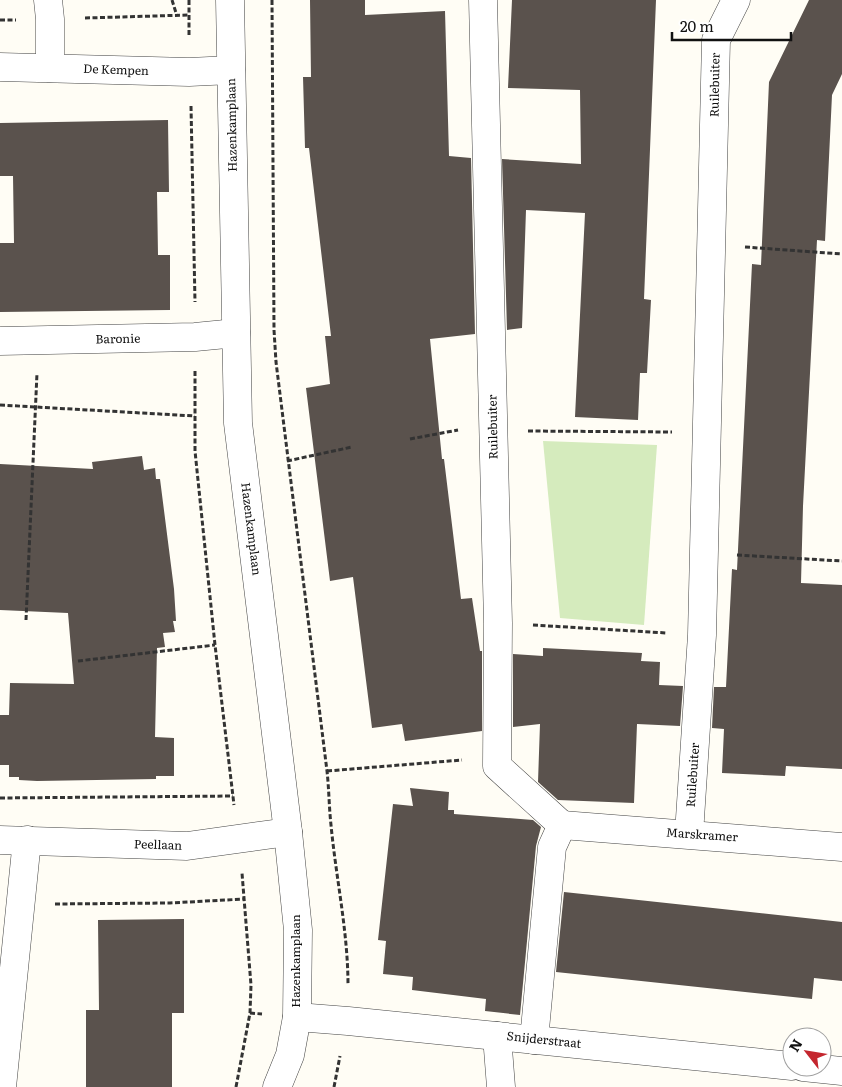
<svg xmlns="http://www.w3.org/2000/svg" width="842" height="1087" viewBox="0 0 842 1087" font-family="Literata,serif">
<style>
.green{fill:#d5ebbd}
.building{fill:#5a524d}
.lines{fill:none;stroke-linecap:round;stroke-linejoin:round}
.minor-casing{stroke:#444;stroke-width:29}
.path{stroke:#333;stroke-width:3;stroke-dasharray:5 2.5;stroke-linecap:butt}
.minor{stroke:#fff;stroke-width:28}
.labels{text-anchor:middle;stroke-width:5;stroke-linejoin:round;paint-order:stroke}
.street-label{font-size:12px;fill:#111;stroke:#fff}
</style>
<rect width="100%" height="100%" fill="#fffdf5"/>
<path class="green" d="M 543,441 L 657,445 L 644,625 L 560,618 Z"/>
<g class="building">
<path d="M 310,0 L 365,0 L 365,15 L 445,11 L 449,156 L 471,158 L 475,334 L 430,339 L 442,459 L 444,459 L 461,599 L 472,598 L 480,651 L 482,651 L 482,731 L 405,741 L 402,724 L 372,728 L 353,577 L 330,581 L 306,388 L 330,384 L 325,336 L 331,336 L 309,148 L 305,148 L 303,77 L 311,77 Z"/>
<path d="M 512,0 L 656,0 L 644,299 L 651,300 L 647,373 L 640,373 L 638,420 L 575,417 L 585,213 L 526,210 L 522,328 L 507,330 L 502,159 L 581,164 L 580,90 L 508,88 Z"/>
<path d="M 809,0 L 842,0 L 842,74 L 832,95 L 825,241 L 817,240 L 803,506 L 801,583 L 842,585 L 842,769 L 786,766 L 785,776 L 722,773 L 724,729 L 712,728 L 714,687 L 726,687 L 732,569 L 737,570 L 752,264 L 761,265 L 769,82 Z"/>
<path d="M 168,120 L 169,192 L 157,192 L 158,255 L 170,255 L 170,310 L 0,312 L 0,243 L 14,243 L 13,176 L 0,176 L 0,123 Z"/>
<path d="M 142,456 L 144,470 L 155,468 L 156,479 L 160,479 L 174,589 L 176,621 L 173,621 L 175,632 L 163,633 L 165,647 L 157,648 L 155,737 L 174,738 L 174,776 L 156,776 L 156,779 L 37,781 L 19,780 L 19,777 L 9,777 L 9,765 L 0,765 L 0,715 L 9,715 L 10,683 L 74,684 L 68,613 L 0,610 L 0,464 L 93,469 L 92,462 Z"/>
<path d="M 543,648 L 642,653 L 641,661 L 660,662 L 659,685 L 683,686 L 680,726 L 637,724 L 634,803 L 558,800 L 538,782 L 540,724 L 513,727 L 513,654 L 543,656 Z"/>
<path d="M 410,788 L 449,792 L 448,810 L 454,810 L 454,814 L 533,820 L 541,827 L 536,846 L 520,1015 L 485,1011 L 486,999 L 412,990 L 413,977 L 383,974 L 386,941 L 378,940 L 393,804 L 413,806 Z"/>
<path d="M 564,892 L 842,922 L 842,981 L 814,978 L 812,999 L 556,972 Z"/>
<path d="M 184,919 L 184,1013 L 172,1013 L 172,1087 L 86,1087 L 86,1010 L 99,1010 L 98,920 Z"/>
</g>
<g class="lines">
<g class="minor-casing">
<g id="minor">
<path d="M 48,0 L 50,19 L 50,68"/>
<path d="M 230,0 L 238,423 L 288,832 L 298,930 L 297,1017 L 290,1055 L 277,1087"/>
<path d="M 483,0 L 498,623 L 497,766 L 562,825"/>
<path d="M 0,67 L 189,72 L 231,70"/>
<path d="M 0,341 L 195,337 L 236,333"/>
<path d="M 562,825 L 842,847"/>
<path d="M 689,834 L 702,635 L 716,40 L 736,0"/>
<path d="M 0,840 L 187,846 L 288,832"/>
<path d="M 297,1017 L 348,1021 L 792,1066"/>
<path d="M 497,1036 L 501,1087"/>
<path d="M 534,1040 L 552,847 L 562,825"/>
<path d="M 803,1067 L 842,1071"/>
<path d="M 2,1087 L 27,840"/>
</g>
</g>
<g class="path">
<path d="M 172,0 L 177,16"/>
<path d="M 189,0 L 189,37"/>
<path d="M 272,0 L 274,330 L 276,362 L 327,771 C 329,789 329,807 331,825 C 336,878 348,932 348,985"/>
<path d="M 85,18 L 189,15"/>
<path d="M 0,20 L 16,20"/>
<path d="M 191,106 L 195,302"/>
<path d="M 745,247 L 842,254"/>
<path d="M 195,371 L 195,451 L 215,645 L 234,805"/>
<path d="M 0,405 L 195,416"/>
<path d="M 528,431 L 672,432"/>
<path d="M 410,439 L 458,430"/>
<path d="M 287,461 L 352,447"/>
<path d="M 737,555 L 842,561"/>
<path d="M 26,620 L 37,373"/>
<path d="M 533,625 L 667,633"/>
<path d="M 78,661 L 215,645"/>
<path d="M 327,771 L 462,760"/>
<path d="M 0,798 L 233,796"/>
<path d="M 55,904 L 170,903 L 244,899"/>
<path d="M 250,1013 L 262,1014"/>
<path d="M 236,1087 L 250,1013 L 251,985 L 242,873"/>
<path d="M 334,1087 L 340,1056"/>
</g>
<use href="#minor" class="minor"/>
</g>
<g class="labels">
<g class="street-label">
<text transform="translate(116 70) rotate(2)" y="4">De Kempen</text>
<text transform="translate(715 85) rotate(-89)" y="4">Ruilebuiter</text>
<text transform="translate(232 125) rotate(-91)" y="4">Hazenkamplaan</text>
<text transform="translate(118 339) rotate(-1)" y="4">Baronie</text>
<text transform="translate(493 427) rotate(-91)" y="4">Ruilebuiter</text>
<text transform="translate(251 529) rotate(83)" y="4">Hazenkamplaan</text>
<text transform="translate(693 775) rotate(-86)" y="4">Ruilebuiter</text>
<text transform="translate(702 835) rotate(4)" y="4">Marskramer</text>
<text transform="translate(158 845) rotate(2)" y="4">Peellaan</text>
<text transform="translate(296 961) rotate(-90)" y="4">Hazenkamplaan</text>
<text transform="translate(544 1040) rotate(6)" y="4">Snijderstraat</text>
</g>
</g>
<g transform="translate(807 1052) rotate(301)"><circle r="24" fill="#ffffff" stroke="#a0a0a0"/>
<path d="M0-4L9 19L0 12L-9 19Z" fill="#c4262e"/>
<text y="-8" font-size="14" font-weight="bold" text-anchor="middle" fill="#111111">N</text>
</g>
<path d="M672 32v8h119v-8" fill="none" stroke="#111111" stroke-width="2.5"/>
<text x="680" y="32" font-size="15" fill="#111111" stroke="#ffffff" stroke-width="4" paint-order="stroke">20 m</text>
</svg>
